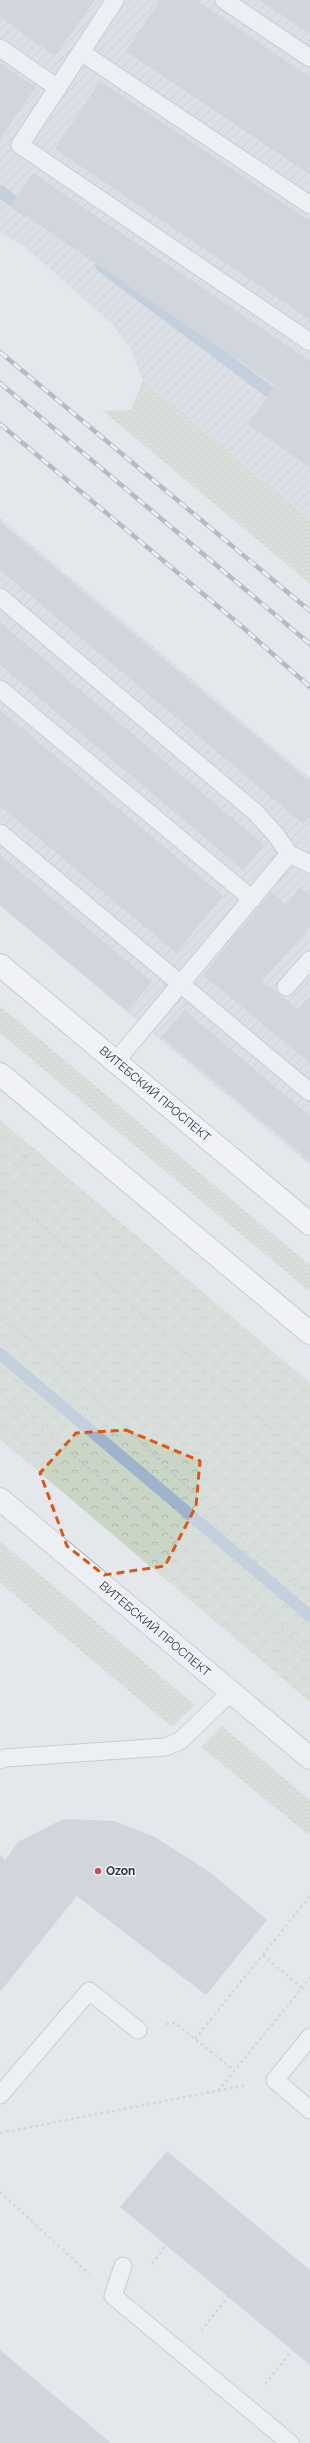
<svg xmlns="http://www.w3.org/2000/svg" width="310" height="2443" viewBox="0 0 310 2443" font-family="Raleway,sans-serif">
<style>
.industrial{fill:url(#industrial-furrows)}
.grass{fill:url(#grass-dots)}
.forest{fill:url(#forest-crowns)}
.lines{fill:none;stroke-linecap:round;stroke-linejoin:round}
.stream{stroke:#9fb4cc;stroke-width:12}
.building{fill:#bbc0ca}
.lane-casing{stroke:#a9aeb7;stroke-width:19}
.street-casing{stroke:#a9aeb7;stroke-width:24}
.primary-casing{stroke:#a3abb8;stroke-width:24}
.path{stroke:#c2c5cb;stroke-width:2.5;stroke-dasharray:3 3;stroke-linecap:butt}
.lane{stroke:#f7f8fa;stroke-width:17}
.street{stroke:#f7f8fa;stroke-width:22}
.primary{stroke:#fff;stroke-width:22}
.rail-casing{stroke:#7d8696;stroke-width:4.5}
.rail{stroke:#f4f6f9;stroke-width:3;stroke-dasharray:9;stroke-linecap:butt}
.marked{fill:none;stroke:#df570f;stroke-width:3;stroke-dasharray:8 5;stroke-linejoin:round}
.poi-dot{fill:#d1495b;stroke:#f4f6f9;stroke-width:1.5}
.labels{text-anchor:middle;stroke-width:3;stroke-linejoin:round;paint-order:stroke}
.street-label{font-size:12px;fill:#2b3445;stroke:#f4f6f9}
.poi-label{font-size:12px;font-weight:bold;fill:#2b3445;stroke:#f4f6f9;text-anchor:start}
</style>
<defs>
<pattern id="industrial-furrows" width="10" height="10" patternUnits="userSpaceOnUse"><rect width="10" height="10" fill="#d2d6de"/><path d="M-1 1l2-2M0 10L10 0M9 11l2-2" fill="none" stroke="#b4b8c0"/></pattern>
<pattern id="grass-dots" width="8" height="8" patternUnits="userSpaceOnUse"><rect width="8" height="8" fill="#c9d6c5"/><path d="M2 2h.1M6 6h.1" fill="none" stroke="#adb8ab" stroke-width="1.8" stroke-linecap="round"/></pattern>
<pattern id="forest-crowns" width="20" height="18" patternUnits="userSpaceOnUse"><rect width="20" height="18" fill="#c9d6c5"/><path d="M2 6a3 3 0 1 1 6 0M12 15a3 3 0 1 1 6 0" fill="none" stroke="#adb8ab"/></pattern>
</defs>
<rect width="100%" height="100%" fill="#e4e7ec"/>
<g class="industrial">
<path d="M 0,0 L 310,0 L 310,519 L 143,380 L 131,350 L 113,325 L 24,246 L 0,233 Z"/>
<path d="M 0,518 L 310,778 L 310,1165 L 0,906 Z"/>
</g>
<g class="grass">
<path d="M 143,380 L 310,519 L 310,584 L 103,411 L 131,410 Z"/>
<path d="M 0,1006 L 310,1265 L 310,1292 L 0,1033 Z"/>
<path d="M 0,1541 L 195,1705 L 172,1727 L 0,1583 Z"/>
<path d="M 222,1726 L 310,1800 L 310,1836 L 201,1747 Z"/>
</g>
<path class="forest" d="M 0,1120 L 310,1383 L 310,1702 L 0,1439 Z"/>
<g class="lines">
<g class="stream">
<path d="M 0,191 L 27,211"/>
<path d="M 101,266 L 310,422"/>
<path d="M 0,1354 L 310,1616"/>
</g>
</g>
<g class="building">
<path d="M 0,0 L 95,0 L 55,56 L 0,17 Z"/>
<path d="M 160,0 L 196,0 L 310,77 L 310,175 L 126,51 Z"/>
<path d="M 259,0 L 310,0 L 310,34 Z"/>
<path d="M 0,63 L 36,87 L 0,139 Z"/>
<path d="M 100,81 L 310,221 L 310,320 L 55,149 Z"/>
<path d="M 33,173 L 310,361 L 310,467 L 248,425 L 275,385 L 11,206 Z"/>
<path d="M 0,522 L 310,782 L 310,817 L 303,824 L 0,570 Z"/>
<path d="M 0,622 L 264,845 L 243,870 L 0,665 Z"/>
<path d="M 0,710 L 223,896 L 176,953 L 0,806 Z"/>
<path d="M 0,855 L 152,982 L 127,1011 L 0,905 Z"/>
<path d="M 300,887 L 310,895 L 310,927 L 262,981 L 298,1009 L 310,995 L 310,1063 L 203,975 L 271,892 L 286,904 Z"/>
<path d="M 184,1010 L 310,1116 L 310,1161 L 161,1037 Z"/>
<path d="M 63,1819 L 114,1821 L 155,1837 L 211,1873 L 267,1920 L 206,1995 L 77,1896 L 0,1992 L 0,1854 L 5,1860 L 18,1842 Z"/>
<path d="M 167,2151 L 310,2270 L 310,2365 L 120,2207 Z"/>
<path d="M 0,2350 L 111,2443 L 0,2443 Z"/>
</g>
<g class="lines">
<g class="lane-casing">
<g id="lane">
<path d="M 115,0 L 20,145 L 310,342"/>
<path d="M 224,0 L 310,58"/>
<path d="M 0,48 L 58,88"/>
<path d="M 81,52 L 310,205"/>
<path d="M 0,597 L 255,812 L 276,835 L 289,854 L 310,864"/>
<path d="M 0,689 L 252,899"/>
<path d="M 0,833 L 310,1092"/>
<path d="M 286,987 L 310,960"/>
<path d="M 116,1061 L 289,854"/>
<path d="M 0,1760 L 5,1758 L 165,1747 L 180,1741 L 231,1692"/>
<path d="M 310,2037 L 275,2080 L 310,2110"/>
<path d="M 0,2095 L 89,1991 L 138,2030"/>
<path d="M 123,2266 L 113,2296 L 290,2443"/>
</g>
</g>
<g class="street-casing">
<path id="street" d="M 0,1499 L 310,1758"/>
</g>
<g class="primary-casing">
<g id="primary">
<path d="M 0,965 L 310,1224"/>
<path d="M 0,1074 L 310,1333"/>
</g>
</g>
<g class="path">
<path d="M 86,1103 L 101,1092"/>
<path d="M 0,1185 L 37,1146"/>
<path d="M 0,1189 L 310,1462"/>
<path d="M 0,1319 L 54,1358 L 270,1567 L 295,1585 L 310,1592"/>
<path d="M 0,1394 L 310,1653"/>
<path d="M 263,1955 L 302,1988"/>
<path d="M 166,2024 L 175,2023 L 234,2070"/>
<path d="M 195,2039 L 310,1896"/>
<path d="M 218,2091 L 310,1978"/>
<path d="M 0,2133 L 247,2085"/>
<path d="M 0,2192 L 89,2274"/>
<path d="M 152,2264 L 166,2245"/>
<path d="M 201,2331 L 228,2297"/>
<path d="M 265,2384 L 292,2351"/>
</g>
<use href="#lane" class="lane"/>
<use href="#street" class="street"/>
<use href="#primary" class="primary"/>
<g class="rail-casing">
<g id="rail">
<path d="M 0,352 L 310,611"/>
<path d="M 0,383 L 310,644"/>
<path d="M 0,424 L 239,624 L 310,687"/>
</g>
</g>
<use href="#rail" class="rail"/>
</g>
<path d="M0 0H310V2443H0ZM 126,1430 L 200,1461 L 196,1506 L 165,1566 L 104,1575 L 67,1546 L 40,1473 L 76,1433 Z" fill="#e4e7ec" fill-opacity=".55" fill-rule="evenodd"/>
<path class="marked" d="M 126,1430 L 200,1461 L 196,1506 L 165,1566 L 104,1575 L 67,1546 L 40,1473 L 76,1433 Z"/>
<circle class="poi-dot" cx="98" cy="1871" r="4"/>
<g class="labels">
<g class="street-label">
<text transform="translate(155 1094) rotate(40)" y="4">ВИТЕБСКИЙ ПРОСПЕКТ</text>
<text transform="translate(155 1629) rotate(40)" y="4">ВИТЕБСКИЙ ПРОСПЕКТ</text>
</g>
<g class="poi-label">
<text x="106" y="1875">Ozon</text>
</g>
</g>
</svg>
